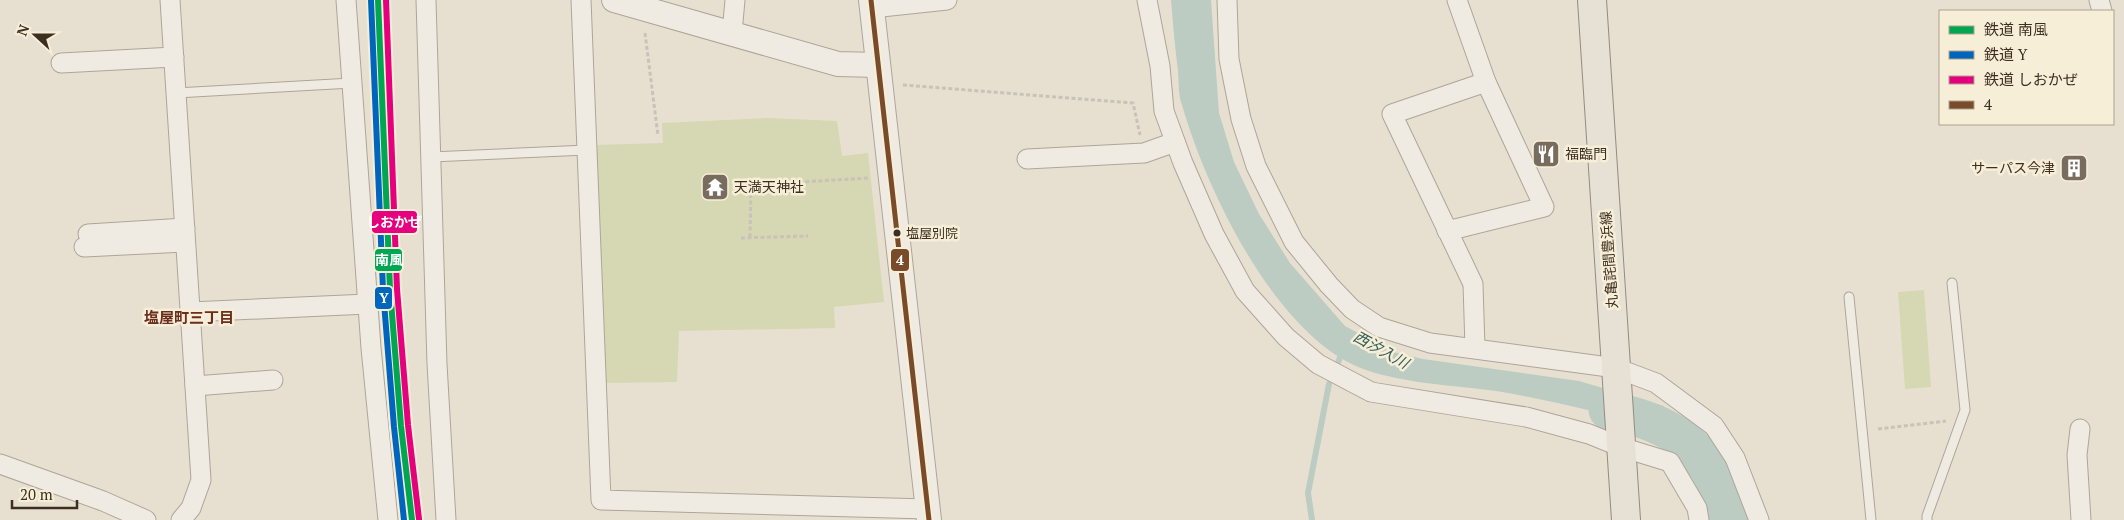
<svg xmlns="http://www.w3.org/2000/svg" width="2124" height="520" viewBox="0 0 2124 520" font-family="'PT Serif','Noto Sans JP',serif">
<style>
.green{fill:#d6d7b3}
.water{fill:#bcccc2}
.lines{fill:none;stroke-linecap:round;stroke-linejoin:round}
.stream{stroke:#bcccc2;stroke-width:6}
.river{stroke:#bcccc2;stroke-width:39}
.service-casing{stroke:#ada599;stroke-width:11}
.minor-casing{stroke:#ada599;stroke-width:21}
.tertiary-casing{stroke:#ada599;stroke-width:26}
.primary-casing{stroke:#928b80;stroke-width:30}
.path{stroke:#c8c2b9;stroke-width:3;stroke-dasharray:4 2.5;stroke-linecap:butt}
.service{stroke:#efebe3;stroke-width:9}
.minor{stroke:#efebe3;stroke-width:19}
.tertiary{stroke:#efebe3;stroke-width:24}
.primary{stroke:#e6e1d4;stroke-width:28}
.bus-1-casing{stroke:#f7eed8;stroke-width:9}
.bus-1{stroke:#7a4b2a;stroke-width:5}
.rail-1-casing{stroke:#f7eed8;stroke-width:10}
.rail-2-casing{stroke:#f7eed8;stroke-width:10}
.rail-3-casing{stroke:#f7eed8;stroke-width:10}
.rail-1{stroke:#00a651;stroke-width:6}
.rail-2{stroke:#0065bd;stroke-width:6}
.rail-3{stroke:#e5007d;stroke-width:6}
.bus-dot{fill:#3d2e20;stroke:#f7eed8;stroke-width:2}
.labels{text-anchor:middle;stroke-width:5;stroke-linejoin:round;paint-order:stroke}
.bus-label{font-size:13px;fill:#3d2e20;stroke:#f7eed8;text-anchor:start}
.poi-label{font-size:14px;fill:#3d2e20;stroke:#f7eed8;text-anchor:start}
.street-label{font-size:14px;fill:#3d2e20;stroke:#f7eed8}
.neighbourhood-label{font-size:15px;font-weight:bold;fill:#6b2e1e;stroke:#f7eed8}
.water-label{font-size:15px;font-style:italic;fill:#2f5d5a;stroke:#f7eed8}
.line-badge{stroke:#f7eed8;stroke-width:2}
.badge-label{font-size:14px;text-anchor:middle;font-weight:bold;fill:#fff}
</style>
<rect width="100%" height="100%" fill="#e7e0d1"/>
<g class="green">
<path d="M 767,118 L 837,121 L 842,156 L 868,153 L 884,302 L 834,307 L 835,328 L 679,331 L 677,382 L 605,383 L 595,145 L 663,143 L 662,123 Z"/>
<path d="M 1924,290 L 1931,387 L 1905,389 L 1898,292 Z"/>
</g>
<path class="water" d="M 1171,0 L 1211,0 L 1219,113 L 1234,162 L 1259,214 L 1290,263 L 1345,326 L 1393,352 L 1423,359 L 1579,381 L 1664,406 L 1658,427 C 1604,414 1551,400 1496,391 C 1453,385 1407,384 1366,370 C 1277,340 1206,189 1182,105 C 1178,95 1179,82 1178,71 C 1175,48 1173,24 1171,0 Z"/>
<g class="lines">
<g class="stream">
<path d="M 1337,365 L 1343,350"/>
<path d="M 1312,520 L 1308,493 L 1329,384"/>
</g>
<path class="river" d="M 1608,410 C 1678,424 1712,450 1729,520"/>
<g class="service-casing">
<g id="service">
<path d="M 176,93 L 352,83"/>
<path d="M 431,157 L 587,150"/>
<path d="M 1849,297 L 1871,520"/>
<path d="M 1927,520 L 1927,516 L 1965,410 L 1952,283"/>
</g>
</g>
<g class="minor-casing">
<g id="minor">
<path d="M 170,0 L 201,480 L 191,508 L 181,520"/>
<path d="M 346,0 L 371,348 L 388,520"/>
<path d="M 426,0 L 437,364 L 446,520"/>
<path d="M 581,0 L 601,500 L 928,509"/>
<path d="M 1147,0 L 1160,66 L 1164,111 L 1183,163 L 1214,234 L 1245,291 L 1286,337 L 1318,364 L 1371,392 L 1526,417 L 1589,434 L 1621,447 L 1670,462 L 1697,508 L 1699,520"/>
<path d="M 1227,0 L 1229,59 L 1241,119 L 1256,166 L 1294,242 L 1329,285 L 1352,309 L 1379,327 L 1430,343 L 1616,368 L 1656,383 L 1714,426 L 1735,458 L 1759,520"/>
<path d="M 1457,0 L 1486,82 L 1392,114 L 1473,284 L 1475,348"/>
<path d="M 2099,0 L 2102,11"/>
<path d="M 872,8 L 947,0"/>
<path d="M 732,33 L 735,0"/>
<path d="M 61,63 L 174,57"/>
<path d="M 1027,159 L 1144,153 L 1175,142"/>
<path d="M 1447,231 L 1544,207 L 1486,82"/>
<path d="M 88,234 L 185,228"/>
<path d="M 84,247 L 185,242"/>
<path d="M 190,312 L 368,304"/>
<path d="M 195,386 L 273,380"/>
<path d="M 2080,429 L 2077,455 L 2081,520"/>
<path d="M 0,464 L 103,501 L 146,520"/>
</g>
</g>
<g class="tertiary-casing">
<g id="tertiary">
<path d="M 614,0 L 838,64 L 877,65"/>
<path d="M 871,0 L 929,520"/>
</g>
</g>
<g class="primary-casing">
<path id="primary" d="M 1592,0 L 1626,520"/>
</g>
<g class="path">
<path d="M 645,33 L 658,136"/>
<path d="M 903,85 L 1133,103 L 1140,135"/>
<path d="M 747,185 L 869,178"/>
<path d="M 750,237 L 751,185"/>
<path d="M 741,238 L 808,236"/>
<path d="M 1878,429 L 1946,421"/>
</g>
<use href="#service" class="service"/>
<use href="#minor" class="minor"/>
<use href="#tertiary" class="tertiary"/>
<use href="#primary" class="primary"/>
<g class="bus-1-casing">
<path id="bus-1" d="M 871,0 L 929,520"/>
</g>
<use href="#bus-1" class="bus-1"/>
<g class="rail-1-casing">
<path id="rail-1" d="M 378,0 L 390,289 L 401,426 L 412,520"/>
</g>
<g class="rail-2-casing">
<path id="rail-2" d="M 371,0 L 383,290 L 394,427 L 404,520"/>
</g>
<g class="rail-3-casing">
<path id="rail-3" d="M 386,0 L 397,289 L 408,425 L 419,519"/>
</g>
<use href="#rail-1" class="rail-1"/>
<use href="#rail-2" class="rail-2"/>
<use href="#rail-3" class="rail-3"/>
</g>
<defs>
<g id="restaurant-square" transform="scale(1.4375)"><rect x="-9" y="-9" width="18" height="18" rx="4" fill="#786c5e" stroke="#f7eed8"/><path d="M-5-6h1v4h1v-4h1v4h1v-4h1v5L-1.5 .5V6h-2V.5L-5-1ZM5-6V6H3V1.5H1.5Q1.5-4 5-6Z" fill="#fff"/></g>
<g id="building-square" transform="scale(1.4375)"><rect x="-9" y="-9" width="18" height="18" rx="4" fill="#786c5e" stroke="#f7eed8"/><path d="M-4-6H4V6H1V3H-1V6H-4ZM-2.5-4.3h1.7v1.8h-1.7ZM.8-4.3h1.7v1.8H.8ZM-2.5-1h1.7V.8h-1.7ZM.8-1h1.7V.8H.8Z" fill="#fff"/></g>
<g id="temple-square" transform="scale(1.4375)"><rect x="-9" y="-9" width="18" height="18" rx="4" fill="#786c5e" stroke="#f7eed8"/><path d="M0-6L5-2H3V0L6.5 2.5H4V6H1.5V3h-3V6H-4V2.5H-6.5L-3 0V-2H-5Z" fill="#fff"/></g>
</defs>
<g fill-rule="evenodd">
<use href="#restaurant-square" x="1546" y="154"/>
<use href="#building-square" x="2074" y="168"/>
<use href="#temple-square" x="715" y="187"/>
</g>
<circle class="bus-dot" cx="897" cy="233" r="4.5"/>
<g class="labels">
<g class="bus-label">
<text x="906" y="238">塩屋別院</text>
</g>
<g class="poi-label">
<text x="1565" y="159">福臨門</text>
<text x="2055" y="173" text-anchor="end">サーパス今津</text>
<text x="734" y="192">天満天神社</text>
</g>
<g class="street-label">
<text transform="translate(1609 260) rotate(-94)" y="5">丸亀詫間豊浜線</text>
</g>
<g class="neighbourhood-label">
<text x="189" y="323">塩屋町三丁目</text>
</g>
<g class="water-label">
<text transform="translate(1381 350) rotate(29)" y="5">西汐入川</text>
</g>
</g>
<g class="line-badge">
<rect x="371" y="210" width="47" height="24" rx="5" fill="#e5007d"/>
<rect x="890" y="248" width="20" height="24" rx="5" fill="#7a4b2a"/>
<rect x="374" y="248" width="29" height="24" rx="5" fill="#00a651"/>
<rect x="374" y="286" width="19" height="24" rx="5" fill="#0065bd"/>
</g>
<g class="badge-label">
<text x="394" y="227">しおかぜ</text>
<text x="900" y="265">4</text>
<text x="389" y="265">南風</text>
<text x="384" y="303">Y</text>
</g>
<rect x="1939" y="10" width="175" height="115" fill="#f7eed8" stroke="#ada18e"/>
<rect x="1949" y="26" width="25" height="8" fill="#00a651" stroke="#ada18e"/>
<text x="1984" y="35" font-size="15" fill="#3d2e20">鉄道 南風</text>
<rect x="1949" y="51" width="25" height="8" fill="#0065bd" stroke="#ada18e"/>
<text x="1984" y="60" font-size="15" fill="#3d2e20">鉄道 Y</text>
<rect x="1949" y="76" width="25" height="8" fill="#e5007d" stroke="#ada18e"/>
<text x="1984" y="85" font-size="15" fill="#3d2e20">鉄道 しおかぜ</text>
<rect x="1949" y="101" width="25" height="8" fill="#7a4b2a" stroke="#ada18e"/>
<text x="1984" y="110" font-size="15" fill="#3d2e20">4</text>
<g transform="translate(35 35) rotate(291)" stroke="#f7eed8" stroke-width="4" paint-order="stroke">
<path d="M0-4L9 19L0 12L-9 19Z" fill="#3d2e20"/>
<text y="-8" font-size="14" font-weight="bold" text-anchor="middle" fill="#3d2e20">N</text>
</g>
<path d="M12 500v8h65v-8" fill="none" stroke="#3d2e20" stroke-width="2.5"/>
<text x="20" y="500" font-size="15" fill="#3d2e20" stroke="#f7eed8" stroke-width="4" paint-order="stroke">20 m</text>
</svg>
